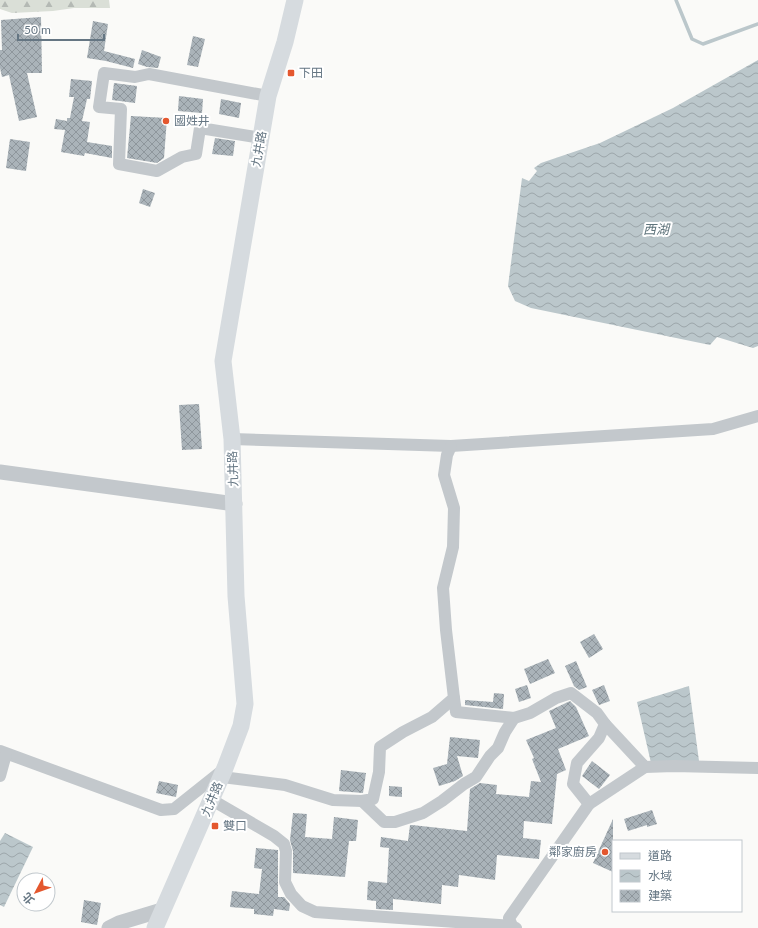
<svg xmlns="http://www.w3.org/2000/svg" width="758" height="928" viewBox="0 0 758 928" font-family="Lato,'Noto Sans TC',sans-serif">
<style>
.forest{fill:url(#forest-firs)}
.water{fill:url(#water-waves)}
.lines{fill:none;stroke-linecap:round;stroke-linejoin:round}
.stream{stroke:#bbc7cb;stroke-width:3.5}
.building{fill:url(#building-cross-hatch)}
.minor{stroke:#c3c8cc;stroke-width:12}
.tertiary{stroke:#c3c8cc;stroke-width:15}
.secondary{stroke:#d6dbdf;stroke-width:17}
.poi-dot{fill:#e4572e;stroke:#fff;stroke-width:1.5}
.labels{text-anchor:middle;stroke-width:4;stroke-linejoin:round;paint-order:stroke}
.poi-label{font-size:12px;fill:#657683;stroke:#fff;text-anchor:start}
.street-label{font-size:12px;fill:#657683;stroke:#fff}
.water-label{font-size:13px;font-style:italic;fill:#60757c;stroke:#fff}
</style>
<defs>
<pattern id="forest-firs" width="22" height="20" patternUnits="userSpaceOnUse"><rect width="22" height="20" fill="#dadfd7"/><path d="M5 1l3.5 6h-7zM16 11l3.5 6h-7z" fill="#b4b9b4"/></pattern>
<pattern id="water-waves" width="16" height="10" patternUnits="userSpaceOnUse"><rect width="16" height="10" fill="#bbc7cb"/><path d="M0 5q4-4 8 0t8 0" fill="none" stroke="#9ca6aa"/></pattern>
<pattern id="building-cross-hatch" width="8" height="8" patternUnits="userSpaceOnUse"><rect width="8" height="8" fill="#aab3b9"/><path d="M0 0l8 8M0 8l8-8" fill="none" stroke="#8e969c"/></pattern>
</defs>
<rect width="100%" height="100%" fill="#fafaf8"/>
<path class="forest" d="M 0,0 L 109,0 L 110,8 L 74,8 L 53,11 L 12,13 L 0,9 Z"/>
<g class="water">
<path d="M 758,60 L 758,346 L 753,348 L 717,337 L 710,345 L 531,308 L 515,301 L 508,286 L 522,178 L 529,181 L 537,171 L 534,168 L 541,163 L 600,143 L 673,108 Z"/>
<path d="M 689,686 L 699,761 L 651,763 L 637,702 Z"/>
<path d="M 5,833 L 33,847 L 4,907 L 0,905 L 0,841 Z"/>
</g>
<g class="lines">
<path class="stream" d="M 676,0 L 692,39 L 703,44 L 758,24"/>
</g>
<g class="building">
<path d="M 41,17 L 42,73 L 27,73 L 37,117 L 19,121 L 9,75 L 2,77 L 0,68 L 0,50 L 2,50 L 1,20 Z"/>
<path d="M 93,21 L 108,24 L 104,51 L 135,59 L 133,68 L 106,61 L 87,58 Z"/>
<path d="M 193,36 L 205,39 L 198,67 L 187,65 Z"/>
<path d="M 142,50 L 161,57 L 158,68 L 147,67 L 138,64 Z"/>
<path d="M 71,79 L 92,81 L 90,99 L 87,99 L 82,121 L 90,122 L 87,142 L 112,146 L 112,158 L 85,153 L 84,156 L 61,152 L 65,130 L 54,129 L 56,119 L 67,121 L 67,118 L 70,118 L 74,97 L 69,97 Z"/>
<path d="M 114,83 L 137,86 L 135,103 L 112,100 Z"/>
<path d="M 179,96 L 203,99 L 202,113 L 178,111 Z"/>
<path d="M 221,99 L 241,103 L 239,118 L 219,114 Z"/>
<path d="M 131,116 L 167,118 L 164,158 L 157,163 L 127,158 Z"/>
<path d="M 215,138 L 235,141 L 233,156 L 212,154 Z"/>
<path d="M 10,139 L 30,142 L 26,171 L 6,168 Z"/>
<path d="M 143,189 L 155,193 L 150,207 L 139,203 Z"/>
<path d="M 199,404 L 202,449 L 182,450 L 179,405 Z"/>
<path d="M 594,634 L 603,649 L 589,658 L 580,642 Z"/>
<path d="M 548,659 L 555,673 L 530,684 L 524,669 Z"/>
<path d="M 576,661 L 587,687 L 579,690 L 574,686 L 565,666 Z"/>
<path d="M 527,685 L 531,698 L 519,702 L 515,689 Z"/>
<path d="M 604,685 L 610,701 L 599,705 L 592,690 Z"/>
<path d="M 494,693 L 504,694 L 503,709 L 465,705 L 465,700 L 493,702 Z"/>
<path d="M 570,701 L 576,707 L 589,736 L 558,749 L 566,770 L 557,774 L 552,824 L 524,821 L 523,838 L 541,840 L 539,859 L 497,855 L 495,880 L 459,875 L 458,887 L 442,885 L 441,904 L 393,899 L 393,910 L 376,909 L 376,901 L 367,900 L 368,881 L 387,883 L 389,848 L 380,847 L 381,837 L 408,841 L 410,825 L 412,825 L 467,831 L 470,789 L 480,783 L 497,785 L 496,794 L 529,797 L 531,781 L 541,782 L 532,759 L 534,758 L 526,740 L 556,728 L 549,711 Z"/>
<path d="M 450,737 L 480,740 L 478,758 L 457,756 L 463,776 L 455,781 L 439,786 L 433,768 L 447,764 Z"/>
<path d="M 592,761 L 610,775 L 599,789 L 582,776 Z"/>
<path d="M 341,770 L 366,773 L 363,793 L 339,791 Z"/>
<path d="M 159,781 L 178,785 L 176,797 L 156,793 Z"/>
<path d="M 389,786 L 402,787 L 402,797 L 389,796 Z"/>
<path d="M 652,810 L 657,824 L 647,827 L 647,825 L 628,831 L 624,819 Z"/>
<path d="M 293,813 L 307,814 L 305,837 L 332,839 L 334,817 L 358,820 L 356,841 L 349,841 L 345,877 L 293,873 L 293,851 L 290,840 Z"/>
<path d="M 613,819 L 613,872 L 593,863 Z"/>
<path d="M 256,848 L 278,850 L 278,897 L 284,897 L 290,904 L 289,911 L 274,909 L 273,916 L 254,914 L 254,909 L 230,907 L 232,891 L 259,894 L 262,869 L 254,868 Z"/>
<path d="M 84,900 L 101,903 L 97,925 L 81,922 Z"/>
</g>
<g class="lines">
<g class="minor">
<path d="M 261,138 L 200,128 L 196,154 L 182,157 L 157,171 L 119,164 L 121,109 L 99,107 L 104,73 L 135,77 L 149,74 L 268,96"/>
<path d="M 232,439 L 451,446 L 713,429 L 758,416"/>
<path d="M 454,698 L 456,712 L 514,718 L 530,713 L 556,698 L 571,693 L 597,713 L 605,724 L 599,738 L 577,763 L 573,784 L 589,804 L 509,918 L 512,926"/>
<path d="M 605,724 L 645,767 L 674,766 L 758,768"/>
<path d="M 0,751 L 161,810 L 174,809 L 223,770"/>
<path d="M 0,776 L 6,754"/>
<path d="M 222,777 L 285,785 L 333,800 L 362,801 L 373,799 L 379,772 L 380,747 L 403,732 L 432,717 L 454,698 L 446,630 L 443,588 L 453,547 L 454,508 L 444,475 L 447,455 L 451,446"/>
<path d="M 212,800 L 274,836 L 284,844 L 286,851 L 285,882 L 291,894 L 302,906 L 315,912 L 512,926 L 516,928"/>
<path d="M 362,801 L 384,822 L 395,822 L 423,813 L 442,801 L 464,784 L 476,777 L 490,756 L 498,748 L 505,732 L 514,718"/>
<path d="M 589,804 L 645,767"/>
</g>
<g class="tertiary">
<path d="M 0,472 L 235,504"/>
<path d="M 109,928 L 119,923 L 162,910"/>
</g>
<path class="secondary" d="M 155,928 L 225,768 L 241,726 L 245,704 L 236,596 L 232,439 L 223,361 L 268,96 L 285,42 L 295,0"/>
</g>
<g class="poi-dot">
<rect x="287" y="69" width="8" height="8" rx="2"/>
<circle cx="166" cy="121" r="4"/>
<rect x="211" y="822" width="8" height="8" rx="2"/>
<circle cx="605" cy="852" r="4"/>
</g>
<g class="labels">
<g class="poi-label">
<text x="299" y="77">下田</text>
<text x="174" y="125">國姓井</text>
<text x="223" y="830">雙口</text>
<text x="597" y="856" text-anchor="end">鄰家廚房</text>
</g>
<g class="street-label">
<text transform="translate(259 149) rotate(-80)" y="4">九井路</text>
<text transform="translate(233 469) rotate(-92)" y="4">九井路</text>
<text transform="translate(212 799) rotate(-67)" y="4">九井路</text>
</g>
<g class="water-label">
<text x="656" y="234">西湖</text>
</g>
</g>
<rect x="612" y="840" width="130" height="72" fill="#ffffff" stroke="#c1c8cd"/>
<rect x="620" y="853" width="20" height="6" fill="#d6dbdf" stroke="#c1c8cd"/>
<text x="648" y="860" font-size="12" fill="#657683">道路</text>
<rect x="620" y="870" width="20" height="12" fill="url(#water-waves)" stroke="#c1c8cd"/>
<text x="648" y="880" font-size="12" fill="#657683">水域</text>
<rect x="620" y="890" width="20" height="12" fill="url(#building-cross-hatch)" stroke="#c1c8cd"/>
<text x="648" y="900" font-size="12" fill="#657683">建築</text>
<g transform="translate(36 892) rotate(229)"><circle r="19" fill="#ffffff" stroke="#c1c8cd"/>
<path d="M0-3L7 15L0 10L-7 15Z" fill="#e4572e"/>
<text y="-6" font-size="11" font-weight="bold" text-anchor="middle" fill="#657683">北</text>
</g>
<path d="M18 34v6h86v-6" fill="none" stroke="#657683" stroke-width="2"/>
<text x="24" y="34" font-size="12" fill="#657683" stroke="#ffffff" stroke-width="3" paint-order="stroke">50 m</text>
</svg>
